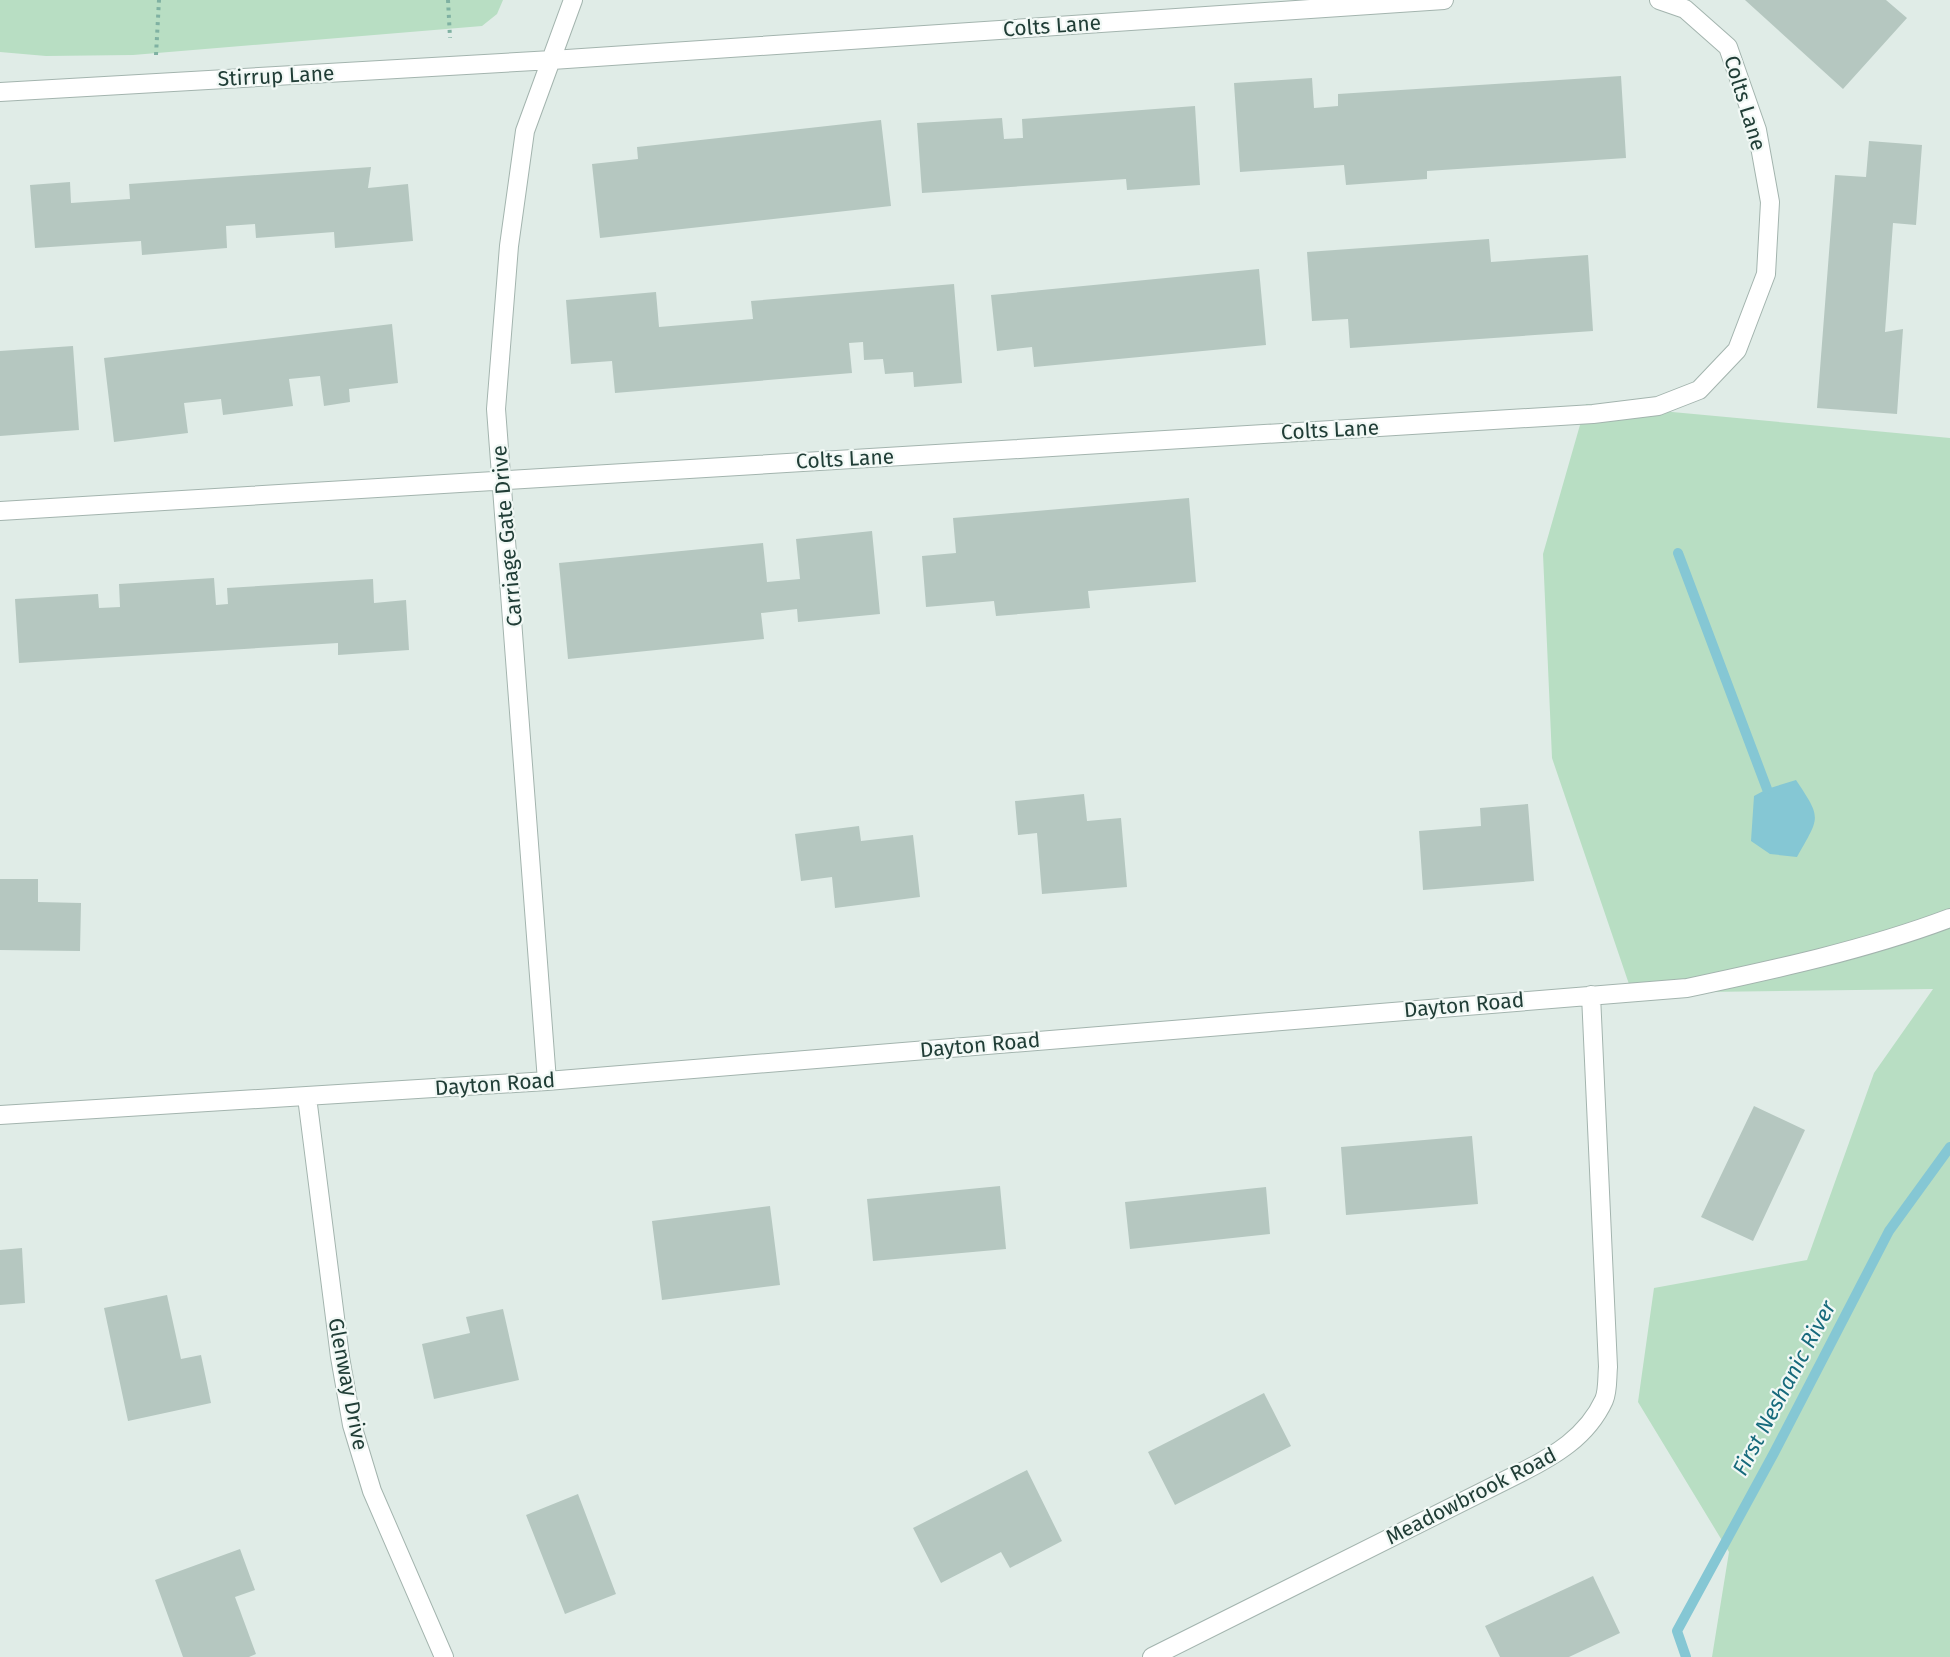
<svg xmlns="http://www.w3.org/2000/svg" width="1950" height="1657" font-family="'Fira Sans',sans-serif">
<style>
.green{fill:#b8dec3}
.water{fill:#85c7d4}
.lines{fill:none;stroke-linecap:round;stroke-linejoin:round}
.stream{stroke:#85c7d4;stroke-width:10}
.building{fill:#b5c7c0}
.street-casing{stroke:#a3b4ae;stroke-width:20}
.path{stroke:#7fb1a2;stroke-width:4;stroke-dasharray:3 4.5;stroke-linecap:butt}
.street{stroke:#fff;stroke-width:18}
.labels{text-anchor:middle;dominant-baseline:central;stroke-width:4.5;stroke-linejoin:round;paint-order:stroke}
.street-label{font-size:21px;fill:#203d36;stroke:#f1f8f5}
.water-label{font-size:22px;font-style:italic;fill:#176a7c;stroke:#f1f8f5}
</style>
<rect width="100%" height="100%" fill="#e0ece7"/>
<path class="green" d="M0,0H503L497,14L482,26L133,55L46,56L0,52Z
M1586,404L1950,438V1657H1712L1729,1552L1638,1402L1654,1288L1807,1260L1874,1073L1933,989L1632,993L1552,758L1543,554Z"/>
<path class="water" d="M1796,780C1822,819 1820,816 1797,857L1770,854L1751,841L1754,796L1767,789Z"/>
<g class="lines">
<path class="stream" d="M1678,553L1767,789
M1686,1657L1677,1631L1774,1453L1889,1231L1950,1147"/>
</g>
<path class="building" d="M1745,0H1886L1907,18L1843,89Z
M1621,76L1626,158L1427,171V179L1346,185L1344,165L1240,172L1234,83L1312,78L1314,108L1338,106V94Z
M1195,106L1200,185L1127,190L1126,179L922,193L917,123L1002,118L1004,139L1023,138L1022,119Z
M881,120L891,206L600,238L592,164L638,159L637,147Z
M1869,141L1922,145L1916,225L1893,223L1885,332L1903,329L1897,414L1817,408L1835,175L1866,177Z
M371,167L368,188L408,184L413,241L335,248L334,232L256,238L255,224L226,226L227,248L142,255L141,241L35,248L30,185L70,182L71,203L130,199L129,184Z
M1489,239L1491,262L1588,255L1593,331L1350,348L1348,319L1312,321L1307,252Z
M1259,269L1266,345L1034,367L1032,347L997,351L991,295Z
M954,284L962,383L914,387L913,372L885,374L883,359L864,360L863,342L849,343L852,373L615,393L612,361L571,364L566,300L656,292L659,327L753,319L751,301Z
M392,324L398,383L349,389L350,402L324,406L320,376L289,379L293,406L223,415L221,399L184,403L188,433L114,442L104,358Z
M73,346L79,430L0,436V351Z
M1189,498L1196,582L1088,591L1090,608L996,616L994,601L926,607L922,556L956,553L953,518Z
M872,531L880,614L798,622L797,609L761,613L764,639L568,659L559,563L763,543L767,582L800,579L796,539Z
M214,578L216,605L228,604L227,588L373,579L374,603L406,600L409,650L338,655V643L19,663L15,599L98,594L99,608L120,607L119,584Z
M1084,794L1087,821L1121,818L1127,887L1042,894L1037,833L1018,835L1015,801Z
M1528,804L1534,881L1423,890L1419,831L1481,826L1480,808Z
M859,826L861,841L913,835L920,897L835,908L832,877L801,881L795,834Z
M0,879H38V902L81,903L80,951L0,950Z
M1754,1106L1805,1130L1753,1241L1701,1217Z
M1472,1136L1478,1204L1346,1215L1341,1147Z
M1000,1186L1006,1249L873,1261L867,1199Z
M1266,1187L1270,1234L1130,1249L1125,1202Z
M770,1206L780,1285L662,1300L652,1221Z
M22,1248L25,1303L0,1305V1250Z
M167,1295L181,1359L201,1355L211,1403L128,1421L104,1308Z
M503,1309L519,1380L434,1399L422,1344L470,1333L466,1317Z
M1264,1393L1291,1446L1175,1505L1148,1452Z
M1027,1470L1062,1541L1010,1568L1001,1552L941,1583L913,1528Z
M578,1494L616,1594L565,1614L526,1515Z
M240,1549L255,1590L235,1597L256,1654L249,1657H183L155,1580Z
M1593,1576L1620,1633L1569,1657H1500L1485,1626Z"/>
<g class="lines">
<defs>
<path id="street" d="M0,92L552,60L1444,0
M0,511L1593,414L1658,406L1699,390L1737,350L1766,274L1770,202L1757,130L1728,47L1685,9L1659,0
M547,1081L496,409L509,246L525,131L573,0
M307,1097L340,1357L352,1425L372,1491L444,1657
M0,1115L547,1081L1687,988C1776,969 1865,950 1950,918
M1152,1657L1520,1473C1554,1456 1587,1437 1604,1400C1608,1391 1607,1377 1608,1367L1591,995"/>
</defs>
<use href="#street" class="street-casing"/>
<path class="path" d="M448,0L450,38
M156,55L159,0"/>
<use href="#street" class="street"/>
</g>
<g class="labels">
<g class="street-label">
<text transform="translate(1052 26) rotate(-4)">Colts Lane</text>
<text transform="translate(276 76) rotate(-3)">Stirrup Lane</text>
<text transform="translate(1745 103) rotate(73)">Colts Lane</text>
<text transform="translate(1330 430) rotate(-3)">Colts Lane</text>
<text transform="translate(845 459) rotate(-3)">Colts Lane</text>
<text transform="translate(507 536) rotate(-95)">Carriage Gate Drive</text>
<text transform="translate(1464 1005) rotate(-5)">Dayton Road</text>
<text transform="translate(980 1045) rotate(-5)">Dayton Road</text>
<text transform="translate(495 1084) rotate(-4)">Dayton Road</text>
<text transform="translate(348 1384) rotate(79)">Glenway Drive</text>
<text transform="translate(1471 1496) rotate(-27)">Meadowbrook Road</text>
</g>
<g class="water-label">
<text transform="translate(1784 1388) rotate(-62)">First Neshanic River</text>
</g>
</g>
</svg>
